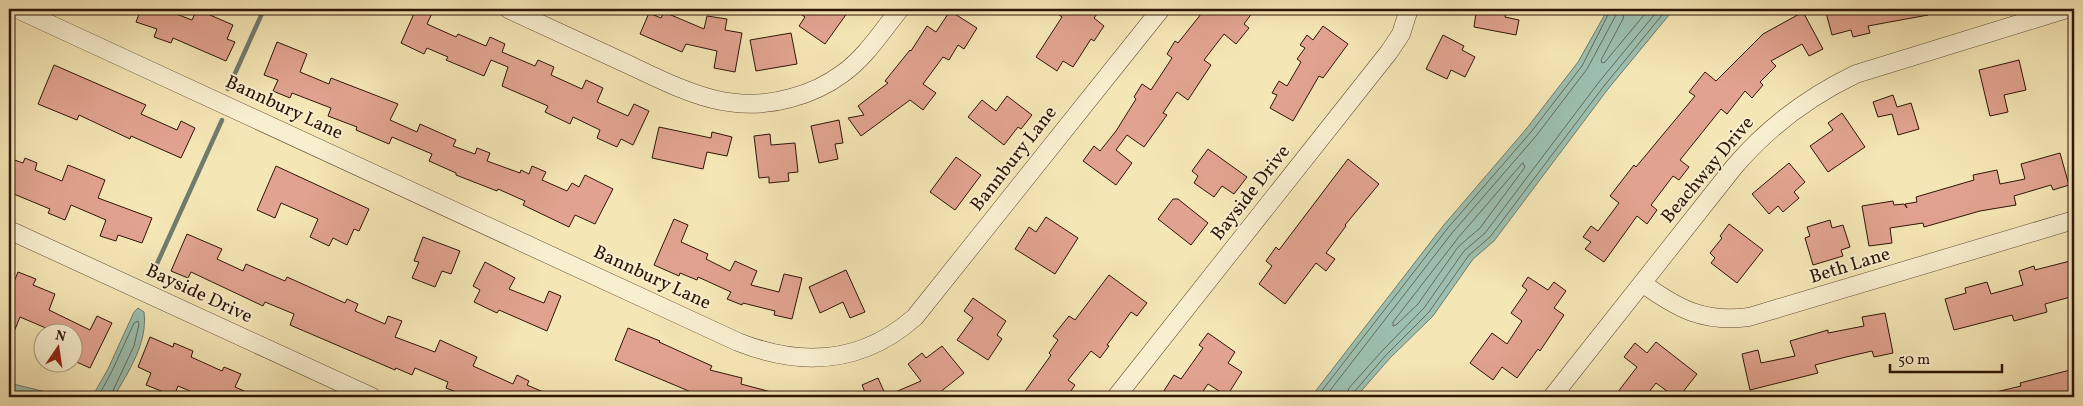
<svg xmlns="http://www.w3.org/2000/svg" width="2083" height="406" font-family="Vollkorn,serif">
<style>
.water{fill:#9cbfaf;stroke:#707b6c}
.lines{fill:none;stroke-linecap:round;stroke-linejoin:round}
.shore{stroke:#666a5c;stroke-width:1}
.stream{stroke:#707b6c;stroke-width:4.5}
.building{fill:#e1a38f;stroke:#2f1508}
.minor-casing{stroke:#604933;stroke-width:19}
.minor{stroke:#f8efcf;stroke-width:18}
.labels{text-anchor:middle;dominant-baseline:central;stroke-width:4;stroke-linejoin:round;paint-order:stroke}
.street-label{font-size:19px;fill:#2f1508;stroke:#f8efcf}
</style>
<rect width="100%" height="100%" fill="#f5e6b5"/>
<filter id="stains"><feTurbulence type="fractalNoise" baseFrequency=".004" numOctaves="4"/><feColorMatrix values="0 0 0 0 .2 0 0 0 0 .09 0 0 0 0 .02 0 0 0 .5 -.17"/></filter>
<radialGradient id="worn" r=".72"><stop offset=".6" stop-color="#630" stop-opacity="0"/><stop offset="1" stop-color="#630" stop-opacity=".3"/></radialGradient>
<path class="water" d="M1608,9H1674L1608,89L1494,241L1473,259L1433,316L1390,358L1356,397H1311L1443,226L1527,128L1578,62Z
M138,308L144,312C148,343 128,372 114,397H92L108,369L134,312Z
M9,383L67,397H9Z"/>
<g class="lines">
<path class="shore" d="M1625,9L1623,19L1601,60L1602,63L1605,62L1649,9
M1523,163L1525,167L1480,228L1458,247L1418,304L1396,325L1393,326V322L1458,238Z
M98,397L112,371L134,323L138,321L139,324L134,346L110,397
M1317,397L1447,229L1531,132L1582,66L1611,9
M1325,397L1452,233L1536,136L1587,69L1616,15L1617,9
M1346,397L1349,388L1382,351L1424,308L1464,251L1485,233L1599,82L1659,9
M1352,397L1354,392L1386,355L1429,312L1469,255L1490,237L1604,86L1667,9"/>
<path class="stream" d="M228,89L264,9
M151,277L222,120"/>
</g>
<path class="building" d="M141,9H172L171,12L192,20L197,9H212L210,15L233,25L227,39L235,42L226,61L173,38L171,43L154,37L157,29L136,22Z
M416,9H434L427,24L456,37L458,34L486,46L490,37L505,44L502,52L535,66L538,60L554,67L551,75L582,89L586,80L603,88L597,102L628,116L634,104L649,111L633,145L621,139L617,147L597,138L600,130L573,117L570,124L545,112L548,106L502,86L508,67L491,60L484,76L446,60L448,57L427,48L424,54L401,43Z
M793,9H850L825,44L799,26L805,17Z
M1051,9H1101L1094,18L1104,26L1094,41L1091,39L1073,67L1063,61L1057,71L1036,57L1062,17Z
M1205,9H1255L1244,24L1249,28L1236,44L1224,34L1204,60L1211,65L1188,100L1177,92L1163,113L1167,115L1144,147L1127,135L1116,150L1132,163L1116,185L1083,161L1094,146L1100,151L1116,131L1136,99L1134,97L1142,84L1151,90L1172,58L1167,54L1175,41L1178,43Z
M1481,9H1507L1505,17L1519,20L1516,35L1474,27L1476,13L1480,14Z
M1825,9H1928V15L1868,26L1870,33L1853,37L1851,30L1832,35Z
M950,11L977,28L964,49L958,45L949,60L943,57L923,84L936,93L923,110L910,100L861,136L848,118L864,115L858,106L888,83L885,81L910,50L911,51L927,26L936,32Z
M664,12L704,29L707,16L727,19L725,30L742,33L735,72L714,68L717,51L686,44L682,52L640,34L649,13L661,18Z
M1803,12L1823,49L1809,56L1802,44L1771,61L1776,66L1760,82L1763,85L1752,98L1745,91L1727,114L1721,109L1680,160L1689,167L1679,180L1673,176L1651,205L1657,210L1647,224L1637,216L1604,262L1585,249L1591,242L1583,237L1591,226L1598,231L1619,203L1610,196L1634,165L1636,167L1695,96L1689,92L1705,72L1716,81L1763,34Z
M1323,26L1348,44L1323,78L1319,76L1293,121L1270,108L1277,95L1272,93L1279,81L1287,86L1301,62L1297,59L1305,48L1300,45L1307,35L1313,40Z
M791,33L797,64L756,71L750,40Z
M1443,35L1464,46L1462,50L1475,57L1465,77L1451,70L1447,79L1426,69Z
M277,42L307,54L300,72L329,84L331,78L398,104L390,120L417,132L420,124L456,140L453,146L475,154L477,148L490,153L487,161L520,173L521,170L529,174L532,166L546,172L542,180L567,191L572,183L579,187L585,175L613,189L595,224L575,215L569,227L523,205L525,201L498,189L497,191L456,175V173L429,161L432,154L392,137L389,144L356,130L357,127L328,116L331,108L292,93L290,98L273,91L278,80L264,75Z
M2019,60L2026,90L2004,95L2008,112L1990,116L1979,70Z
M54,65L146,105L141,114L177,130L181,121L195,128L181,158L131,136L130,139L79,115L77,120L38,104Z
M1893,95L1897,107L1911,103L1919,129L1898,135L1892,114L1878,117L1873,102Z
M1007,96L1032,115L1021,129L1018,127L1004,145L968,117L982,100L996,111Z
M1842,113L1865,147L1828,172L1810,146L1833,130L1828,123Z
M839,120L843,143L835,144L838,159L819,163L811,126Z
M659,127L711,138L712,132L732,137L727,156L707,152L703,169L652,158Z
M770,134L771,145L795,143L798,172L788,173L789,181L769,183V177L759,178L754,136Z
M1208,149L1247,177L1234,194L1222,186L1214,197L1194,183L1198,176L1192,171Z
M2060,153L2069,185L2053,190L2051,185L2014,196L2016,205L1980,211L1924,227L1923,223L1890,228L1892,243L1869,246L1862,206L1893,201L1894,205L1904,204L1907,208L1905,204L1917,202L1916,197L1974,180L1973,175L1997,170L2000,184L2025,179L2021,164Z
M956,157L981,175L955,210L930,192Z
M9,158L23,163L25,158L37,163L35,170L62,181L68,165L105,180L98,198L152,218L142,243L118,235L116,241L100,236L106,220L71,205L65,220L48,213L50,209L9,192Z
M1348,159L1379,184L1345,225L1346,226L1326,253L1335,259L1326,271L1316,263L1285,304L1259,284L1272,266L1266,261L1276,247L1279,250Z
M1789,163L1805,182L1794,192L1799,198L1783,212L1778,206L1769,214L1752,194Z
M276,166L369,209L359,231L354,229L347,245L333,238L329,246L310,237L318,219L281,203L275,218L257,210Z
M1173,199H1178L1208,223L1191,245L1158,219Z
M1046,217L1078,238L1055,274L1015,249L1029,227L1036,232Z
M674,219L688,225L681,242L708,254L706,259L730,271L735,261L757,271L751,285L779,292L784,274L802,278L792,319L774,315L775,311L743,303L742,305L727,299L731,292L698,277L697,280L680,273L679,276L654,265Z
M1830,220L1832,228L1843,225L1850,247L1841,250L1843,256L1813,265L1805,238L1810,236L1807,227Z
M1729,224L1763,250L1737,283L1711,263L1715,258L1710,253L1722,238L1720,236Z
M187,234L222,249L217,259L243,271L246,264L285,281L287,277L345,303L347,299L358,304L355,311L385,324L388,316L402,321L395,337L435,352L440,340L477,357L473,366L513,384L517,375L529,381L527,385L555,397H469L446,388L448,382L415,368L412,375L396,368L395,370L290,325L294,314L265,302L263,306L191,272L188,278L171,271Z
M423,237L460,251L451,274L442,271L435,287L412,278L419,262L414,261Z
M2074,260V296L2045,304L2047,312L2014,321L2012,315L1954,330L1945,299L1966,293L1965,288L1987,282L1991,294L2023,285L2019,271L2034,266L2035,270Z
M485,262L515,278L509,289L544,303L549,291L561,296L547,331L499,310L497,313L474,302L480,290L473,286Z
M846,270L865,312L850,318L843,302L820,313L809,287Z
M18,272L36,279L33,285L55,294L49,310L90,330L97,316L112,323L90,368L72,360V334H60L20,317L9,344V294Z
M1109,275L1147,303L1137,316L1131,312L1107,345L1109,346L1100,358L1091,351L1068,380L1075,385L1067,397H1021L1051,355L1049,353L1058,340L1053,336L1069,316L1075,320Z
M1528,277L1548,290L1554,282L1566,291L1554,308L1564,315L1540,351L1538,349L1517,378L1502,367L1493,380L1470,363L1492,333L1507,344L1522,321L1511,313L1527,290L1522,286Z
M973,298L1006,321L997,335L1002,339L988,360L957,340L973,318L964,311Z
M1885,313L1893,353L1874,357L1872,351L1846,357L1815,365L1818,373L1750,390L1742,354L1758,350L1761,363L1795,356L1790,341L1828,330V333L1864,326L1862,317Z
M628,328L660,341L659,342L712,366L710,370L742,378L741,384L775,393V397H703L615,360Z
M1208,333L1235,352L1228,363L1242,372L1227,396L1208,384L1199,397H1160L1174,375L1181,379L1203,348L1199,345Z
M150,337L173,347L174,343L193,351L191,357L222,371L224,367L241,374L235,387L258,397H204L178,386L174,396L146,385L151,373L138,367Z
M1656,342L1697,374L1679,397H1675L1656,383L1645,397H1614L1637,367L1624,357L1635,343L1647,353Z
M942,346L964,373L934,397H867L862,385L878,378L886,396L921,381L908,364L922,353L926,358Z
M2074,369V396L1992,397V393L2021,386L2020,383Z"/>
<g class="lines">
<defs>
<path id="minor" d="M17,9L738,342C801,367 862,364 915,317L1161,9
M508,9C547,27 586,45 625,63C681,89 728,116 791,98C810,93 827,85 842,74C866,57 882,31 900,9
M9,230L372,397
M1642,283C1678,309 1704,323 1749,317L2074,220
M1116,397L1389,52L1401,34L1409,9
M1552,397L1734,167C1768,127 1808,97 1856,74L2067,9"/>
</defs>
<use href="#minor" class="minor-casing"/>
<use href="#minor" class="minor"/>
</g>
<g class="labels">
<g class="street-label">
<text transform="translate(284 108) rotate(25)">Bannbury Lane</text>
<text transform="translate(1014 159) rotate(-52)">Bannbury Lane</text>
<text transform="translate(1708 170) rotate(-50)">Beachway Drive</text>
<text transform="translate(1251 193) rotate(-52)">Bayside Drive</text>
<text transform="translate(1850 266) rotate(-17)">Beth Lane</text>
<text transform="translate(652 278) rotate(25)">Bannbury Lane</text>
<text transform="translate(199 294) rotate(25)">Bayside Drive</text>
</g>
</g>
<rect width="2083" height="406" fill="none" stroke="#f5e6b5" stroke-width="30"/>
<rect x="10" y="10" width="2063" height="386" fill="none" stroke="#2f1508" stroke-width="2.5"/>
<rect x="15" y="15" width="2053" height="376" fill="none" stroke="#2f1508"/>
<g transform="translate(58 348) rotate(13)"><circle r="24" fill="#f8efcf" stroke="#a8987f"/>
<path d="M0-4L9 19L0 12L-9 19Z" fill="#8f2418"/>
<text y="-8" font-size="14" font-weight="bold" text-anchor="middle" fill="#2f1508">N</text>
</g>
<path d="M1890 364v8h112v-8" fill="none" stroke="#2f1508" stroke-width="2.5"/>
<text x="1898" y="364" font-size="15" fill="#2f1508" stroke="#f8efcf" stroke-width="4" paint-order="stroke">50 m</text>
<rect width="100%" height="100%" filter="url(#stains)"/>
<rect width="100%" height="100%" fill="url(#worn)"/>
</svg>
